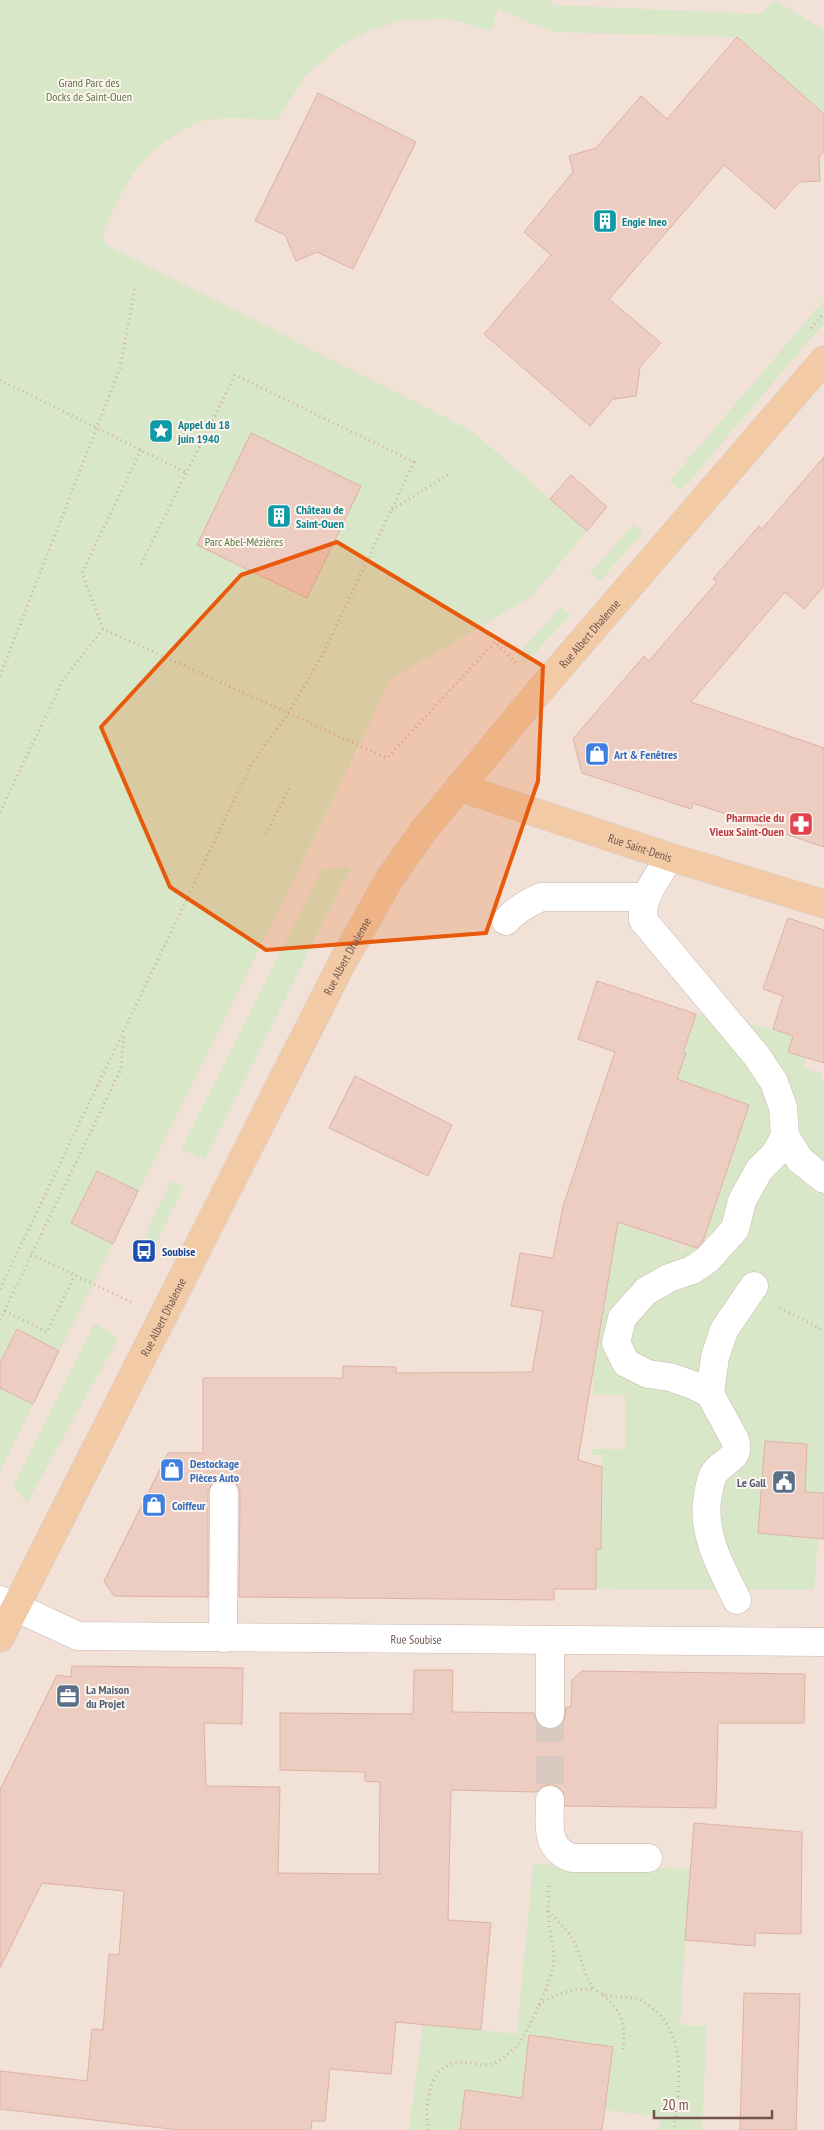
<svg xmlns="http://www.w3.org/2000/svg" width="824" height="2130" font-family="'PT Sans Narrow',sans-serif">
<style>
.residential{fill:#f1e1d7}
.green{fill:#d8e7c7}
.building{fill:#edcdc2;stroke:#deb1a4}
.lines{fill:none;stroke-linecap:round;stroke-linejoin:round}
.minor-tunnel{stroke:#d8cac1;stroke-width:28;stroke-dasharray:28 14;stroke-linecap:butt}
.minor-casing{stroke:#cbb7ae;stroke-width:29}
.major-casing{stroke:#d5ccca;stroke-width:29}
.path{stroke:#d2b0a5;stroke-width:3;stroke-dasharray:1 4;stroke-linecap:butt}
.minor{stroke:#fff;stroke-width:28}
.major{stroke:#f2cba6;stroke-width:28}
.marked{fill:#e8590c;fill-opacity:0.2;stroke:#e8590c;stroke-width:4;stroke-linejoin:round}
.labels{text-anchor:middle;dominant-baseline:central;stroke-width:4;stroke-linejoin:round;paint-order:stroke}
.park-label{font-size:12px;fill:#5c7747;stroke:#fdf5ed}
.culture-label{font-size:12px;font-weight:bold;fill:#0d838f;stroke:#fdf5ed;text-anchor:start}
.street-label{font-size:12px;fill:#72564e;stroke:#fdf5ed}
.shop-label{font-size:12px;font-weight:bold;fill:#366cbe;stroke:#fdf5ed;text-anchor:start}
.health-label{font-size:12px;font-weight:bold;fill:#be3a42;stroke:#fdf5ed;text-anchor:end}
.transit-label{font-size:12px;font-weight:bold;fill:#164399;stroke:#fdf5ed;text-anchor:start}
.service-label{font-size:12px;font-weight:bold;fill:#4e5e75;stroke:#fdf5ed;text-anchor:end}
</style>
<rect width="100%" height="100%" fill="#faf0e7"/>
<path class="residential" d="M0,0H824V2130H0Z"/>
<path class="green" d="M0,0H552L553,5L760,14L775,0L824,30V114L737,37L553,32L498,9L491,31L448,19L404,20L372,30L342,45L306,75L277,120C254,119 231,117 208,120C198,121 188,127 180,132C137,155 124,188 104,230V238L107,245L472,431L587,531L532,596L390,680L331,804L0,1471Z
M824,300V323L681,491L670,481Z
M634,524L643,532L600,581L590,573Z
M561,607L570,615L526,663L517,655Z
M351,867L205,1160L181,1149L322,869Z
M696,1014L773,1029L793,1036L788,1051L806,1057L803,1067L823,1074L821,1079L824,1080V1493L804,1498V1445L807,1444L765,1442L758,1533L800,1537L818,1531L814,1590L596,1589V1549H601L602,1510L591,1509L602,1476V1455H592V1449H625V1395H593V1367L618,1222L680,1244L678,1249L684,1251L686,1245L700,1249L749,1106L708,1090L675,1086L686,1054L683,1053Z
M171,1181L184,1187L156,1243L144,1237Z
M95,1323L118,1339L27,1503L13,1486Z
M533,1864L690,1869L680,2025L707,2026L702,2130H659L660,2117L605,2110L613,2047L529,2035L522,2098L466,2090L460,2130H409L423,2024L517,2034Z"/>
<path class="building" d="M737,37L824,114V151L819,157L820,181L799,182L775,209L724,165L609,299L661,343L640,367L636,396L613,399L590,426L484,334L551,255L524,232L573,172L569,156L596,148L641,96L667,119Z
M318,93L416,142L353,269L317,252L296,261L285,235L255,221Z
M251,433L361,486L307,598L197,545Z
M824,457V586L804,609L785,592L691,702L824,748V847L693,803L691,809L582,773L573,739L644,656L649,661L717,582L713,579L759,526L762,529Z
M571,475L607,507L587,531L550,499Z
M788,918L824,930V1063L788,1052L793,1036L773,1029L783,996L763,989Z
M597,981L696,1014L683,1053H686L677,1079L749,1105L703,1241L697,1248L618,1222L578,1460L602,1467L601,1549H596V1589H554V1600L239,1597L240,1493L238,1486L232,1480L224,1477L216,1480L211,1485L208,1492V1597L114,1596L104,1581L168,1453H203V1378H343V1366L396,1367V1373L532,1372L543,1311L511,1306L520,1253L553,1258L563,1206L615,1052L578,1039Z
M355,1076L452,1125L428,1176L329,1128Z
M97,1171L138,1191L113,1244L71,1223Z
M17,1329L59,1351L33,1404L0,1388V1363Z
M765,1441L807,1444L805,1492L824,1493V1539L758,1533Z
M72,1666L243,1668L242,1724L204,1723L206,1786L280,1787L278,1873L379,1874L380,1782L365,1781V1772L280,1770V1713L413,1714L414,1670H453L452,1712L534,1713L537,1722L543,1728L550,1730L557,1728L564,1721L566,1707H571L572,1680L582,1671L805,1674L804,1723H718L716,1808L565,1806L563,1792L558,1787L551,1784L543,1786L537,1792L451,1790L448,1920L491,1923L481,2030L396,2022L391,2074L330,2069L325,2121H312L311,2130H179L0,2109V2071L87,2081L92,2029L103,2030L109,1954L119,1955L124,1891L42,1883L0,1968V1790L57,1675L71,1677Z
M694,1823L802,1832L801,1934L755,1933V1946L685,1940Z
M744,1993L800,1994L796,2130H740Z
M529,2035L613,2047L602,2130H460L465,2090L522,2098Z"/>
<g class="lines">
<path class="minor-tunnel" d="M550,1714V1800"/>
<defs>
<g id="minor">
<path d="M670,857C658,877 641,896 643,920L756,1055L774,1082L783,1107L785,1136L775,1154L759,1170L742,1201L735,1229L707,1260L692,1270L669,1278L646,1291L622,1318L616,1343L626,1363L648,1374L670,1377L693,1385L710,1394L735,1440C742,1460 721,1460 713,1475C710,1483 708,1493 707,1502C703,1537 722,1569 737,1600"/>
<path d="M506,921C515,910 528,903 541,897H645"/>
<path d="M785,1136L800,1160L824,1179"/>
<path d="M710,1394L715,1357L724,1330L754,1286"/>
<path id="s1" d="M0,1600L78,1636L824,1642"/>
<path d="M223,1638L224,1493"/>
<path d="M550,1640V1714"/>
<path d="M550,1800C550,1824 544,1848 572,1858H648"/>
</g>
<g id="major">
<path id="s2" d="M459,787L670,857L824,904"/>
<path id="s3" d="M0,1638L342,963L390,878L424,830L542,688L824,360"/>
</g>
</defs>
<use href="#minor" class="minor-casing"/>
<use href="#major" class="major-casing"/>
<path class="path" d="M811,328L824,313
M0,380L187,473
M141,450L82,573L103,629L387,758L495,642L518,665
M392,510L449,474
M0,676L120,368L135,288
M0,812L63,680L103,629
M266,834L291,785
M31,1254L131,1302
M0,1289L251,765L289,712L323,654L414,462L235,375L140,566
M780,1308L824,1331
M5,1311L47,1332L75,1275
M0,1320L121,1069L124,1033
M549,1886L548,1911C559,1922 570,1932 576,1946C583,1961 583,1975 594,1988C605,2000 623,1995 637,1999C644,2001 650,2006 656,2011C688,2043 679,2090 674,2130
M603,1995C622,2012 626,2023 623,2049
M539,2005C555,1993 575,1988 594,1989
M428,2130C425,2103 428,2061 464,2062C473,2063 485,2067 494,2063C501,2060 510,2052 516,2047C527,2035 554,1976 554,1960C554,1943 548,1927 548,1911"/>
<use href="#minor" class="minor"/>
<use href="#major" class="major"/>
</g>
<path class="marked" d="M337,542L543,666L538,781L486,933L266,950L170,887L101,727L241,575Z"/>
<defs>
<symbol id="building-square" viewBox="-11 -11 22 22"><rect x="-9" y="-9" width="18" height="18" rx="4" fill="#0f9aa8" stroke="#fdf5ed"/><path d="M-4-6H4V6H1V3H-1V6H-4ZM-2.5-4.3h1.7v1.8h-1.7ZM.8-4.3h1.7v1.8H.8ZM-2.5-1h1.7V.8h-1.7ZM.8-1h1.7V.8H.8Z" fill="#fff"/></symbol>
<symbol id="sight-square" viewBox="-11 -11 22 22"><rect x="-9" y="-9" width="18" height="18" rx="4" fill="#0f9aa8" stroke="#fdf5ed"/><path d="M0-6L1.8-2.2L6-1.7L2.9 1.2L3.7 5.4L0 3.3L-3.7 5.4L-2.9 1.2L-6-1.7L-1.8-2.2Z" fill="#fff"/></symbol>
<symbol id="shop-square" viewBox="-11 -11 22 22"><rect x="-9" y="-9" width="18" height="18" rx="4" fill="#3f7fe0" stroke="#fdf5ed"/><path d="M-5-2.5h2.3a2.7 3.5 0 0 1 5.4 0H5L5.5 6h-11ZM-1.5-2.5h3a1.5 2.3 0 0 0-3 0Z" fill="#fff"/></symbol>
<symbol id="pharmacy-square" viewBox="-11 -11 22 22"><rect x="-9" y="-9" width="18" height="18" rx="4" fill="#e0444e" stroke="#fdf5ed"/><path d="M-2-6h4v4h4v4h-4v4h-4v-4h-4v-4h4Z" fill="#fff"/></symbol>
<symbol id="bus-square" viewBox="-11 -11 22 22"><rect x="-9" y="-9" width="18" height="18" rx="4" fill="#1a4fb4" stroke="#fdf5ed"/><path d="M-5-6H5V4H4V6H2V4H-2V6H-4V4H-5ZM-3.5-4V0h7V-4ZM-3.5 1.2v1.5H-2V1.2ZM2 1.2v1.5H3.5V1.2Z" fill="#fff"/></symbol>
<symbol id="civic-square" viewBox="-11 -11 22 22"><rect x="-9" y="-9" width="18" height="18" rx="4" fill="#5c6f8a" stroke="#fdf5ed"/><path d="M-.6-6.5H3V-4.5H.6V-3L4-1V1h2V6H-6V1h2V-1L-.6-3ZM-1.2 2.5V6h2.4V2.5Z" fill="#fff"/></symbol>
<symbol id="office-square" viewBox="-11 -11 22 22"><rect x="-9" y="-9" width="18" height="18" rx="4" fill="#5c6f8a" stroke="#fdf5ed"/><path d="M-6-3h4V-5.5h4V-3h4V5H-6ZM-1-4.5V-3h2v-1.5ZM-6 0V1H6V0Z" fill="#fff"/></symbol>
</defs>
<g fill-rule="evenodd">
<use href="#building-square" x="591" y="207" width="28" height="28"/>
<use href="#sight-square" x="147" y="417" width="28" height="28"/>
<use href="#building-square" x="265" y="502" width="28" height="28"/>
<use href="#shop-square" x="583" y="740" width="28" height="28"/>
<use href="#pharmacy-square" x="787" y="810" width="28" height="28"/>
<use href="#bus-square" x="130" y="1237" width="28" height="28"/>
<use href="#shop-square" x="158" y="1456" width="28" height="28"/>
<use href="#civic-square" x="770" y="1468" width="28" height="28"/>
<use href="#shop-square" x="140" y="1491" width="28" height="28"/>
<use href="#office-square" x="54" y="1682" width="28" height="28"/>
</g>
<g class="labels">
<g class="park-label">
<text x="89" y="82">Grand Parc des<tspan x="89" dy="14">Docks de Saint-Ouen</tspan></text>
<text x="244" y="541">Parc Abel-Mézières</text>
</g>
<g class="culture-label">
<text x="622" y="221">Engie Ineo</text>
<text x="178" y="424">Appel du 18<tspan x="178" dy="14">juin 1940</tspan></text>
<text x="296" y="509">Château de<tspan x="296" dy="14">Saint-Ouen</tspan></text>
</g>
<g class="street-label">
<text stroke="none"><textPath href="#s3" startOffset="1170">Rue Albert Dhalenne</textPath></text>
<text stroke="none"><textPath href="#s2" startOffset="191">Rue Saint-Denis</textPath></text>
<text stroke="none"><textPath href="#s3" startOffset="765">Rue Albert Dhalenne</textPath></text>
<text stroke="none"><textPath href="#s3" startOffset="360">Rue Albert Dhalenne</textPath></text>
<text stroke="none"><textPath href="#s1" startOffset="424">Rue Soubise</textPath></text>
</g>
<g class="shop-label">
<text x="614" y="754">Art &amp; Fenêtres</text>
<text x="190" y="1463">Destockage<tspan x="190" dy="14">Pièces Auto</tspan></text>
<text x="172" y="1505">Coiffeur</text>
</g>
<g class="health-label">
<text x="784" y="817">Pharmacie du<tspan x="784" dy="14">Vieux Saint-Ouen</tspan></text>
</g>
<g class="transit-label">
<text x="162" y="1251">Soubise</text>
</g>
<g class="service-label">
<text x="766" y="1482">Le Gall</text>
<text x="86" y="1689" text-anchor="start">La Maison<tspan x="86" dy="14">du Projet</tspan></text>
</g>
</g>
<path d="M654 2110v8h118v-8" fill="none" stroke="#72564e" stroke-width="2.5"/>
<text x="662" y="2110" font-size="15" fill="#72564e" stroke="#fdf5ed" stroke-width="4" paint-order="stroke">20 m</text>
</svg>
